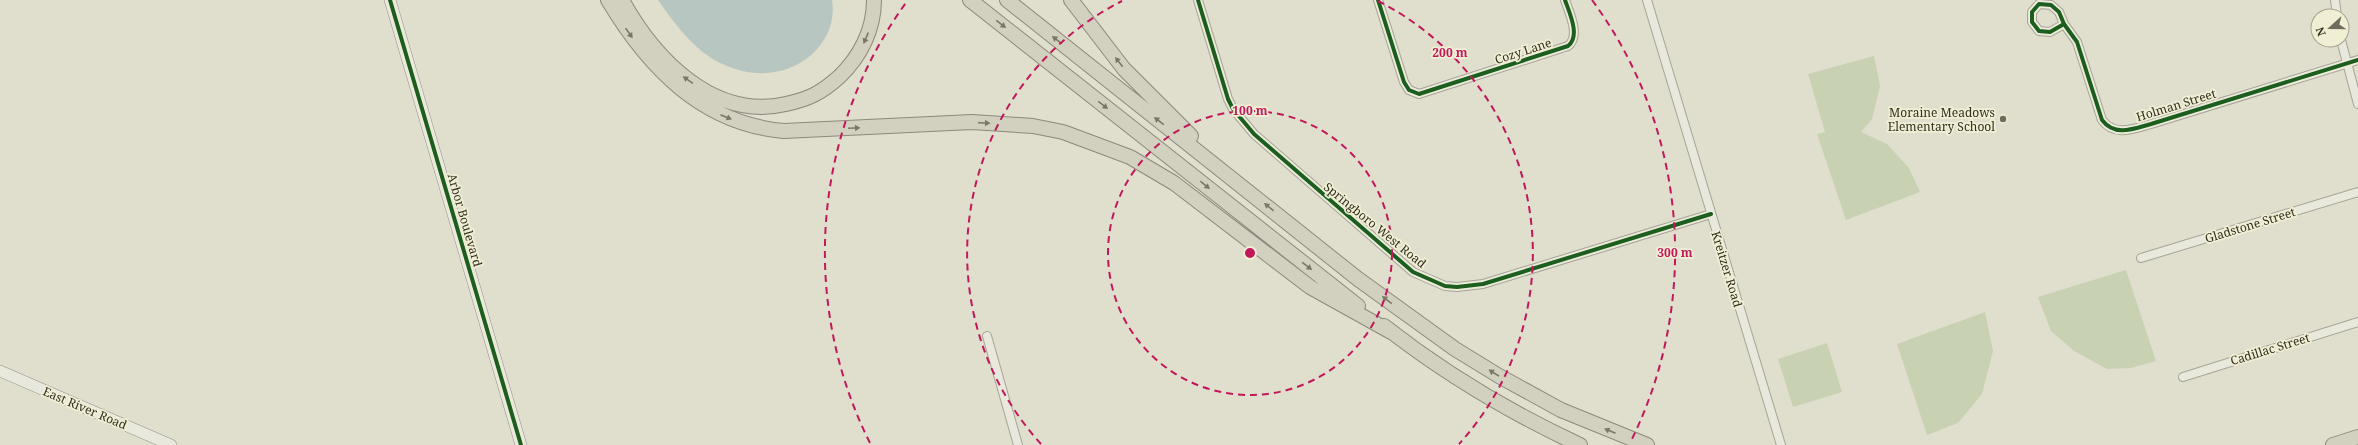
<svg xmlns="http://www.w3.org/2000/svg" width="2358" height="445" font-family="'Noto Serif',serif">
<style>
.green{fill:#c8d1b2}
.water{fill:#b7c6c0}
.lines{fill:none;stroke-linecap:round;stroke-linejoin:round}
.street-casing{stroke:#a6a496;stroke-width:10}
.secondary-casing{stroke:#959386;stroke-width:12}
.highway-casing{stroke:#8b897d;stroke-width:16}
.street{stroke:#e9e8dd;stroke-width:8}
.secondary{stroke:#e9e8dd;stroke-width:11}
.highway{stroke:#d2d0bf;stroke-width:14}
.cycleway-casing{stroke:#f0efd4;stroke-width:6}
.cycleway{stroke:#1b5e20;stroke-width:4}
.oneway{fill:#7b7767}
.ring{fill:none;stroke:#c2185b;stroke-width:2;stroke-dasharray:7 5}
.poi-dot{fill:#706c5c;stroke:#f0efd4;stroke-width:1.5}
.labels{text-anchor:middle;dominant-baseline:central;stroke-width:3.5;stroke-linejoin:round;paint-order:stroke}
.street-label{font-size:12px;fill:#332e1f;stroke:#f0efd4}
.poi-label{font-size:12px;fill:#332e1f;stroke:#f0efd4;text-anchor:end}
.centre{fill:#c2185b;stroke:#f0efd4;stroke-width:2}
.ring-label{font-size:12px;text-anchor:middle;font-weight:bold;fill:#c2185b;stroke:#f0efd4;stroke-width:3.5;stroke-linejoin:round;paint-order:stroke}
</style>
<rect width="100%" height="100%" fill="#e0dfcd"/>
<path class="green" d="M1874,56L1880,86L1872,119L1861,132L1887,144L1909,168L1920,192L1846,220L1817,134L1825,132L1808,74Z
M2126,270L2156,361L2131,368L2107,369L2074,351L2051,331L2038,297Z
M1985,312L1993,351L1982,394L1958,423L1927,435L1897,344Z
M1827,343L1842,392L1793,407L1778,359Z"/>
<path class="water" d="M658,0H832C839,42 799,76 758,73C746,73 731,68 720,63C694,50 674,23 658,0Z"/>
<g class="lines">
<defs>
<path id="street" d="M1198,0L1228,99L1233,109L1254,134L1413,272L1445,286L1457,287L1483,284L1711,214
M1378,0L1404,82L1409,90L1419,94L1568,46C1581,36 1569,12 1565,0
M1647,0L1781,445
M2335,0L2337,16
M2064,24L2050,32L2039,31L2032,22V12L2039,4L2051,5L2059,12L2064,24L2077,42L2102,120C2115,137 2133,129 2151,124L2358,60
M2341,40L2358,104
M2141,258L2358,192
M987,336L1018,445
M2183,377L2358,322"/>
<path id="secondary" d="M390,0L521,445
M0,371L171,445"/>
<path id="highway" d="M608,0C648,67 702,124 784,131L972,122L1033,126L1063,132L1130,157L1174,183L1310,287L1391,332
M622,0C654,58 713,121 786,104C809,99 821,93 839,77C860,57 874,30 874,0
M970,0L1358,306
M1007,0L1358,279L1455,349L1499,376L1561,410L1647,445
M1071,0L1124,69L1191,136
M1384,326C1444,373 1511,413 1580,445
M2333,445L2358,437"/>
</defs>
<use href="#street" class="street-casing"/>
<use href="#secondary" class="secondary-casing"/>
<use href="#highway" class="highway-casing"/>
<use href="#street" class="street"/>
<use href="#secondary" class="secondary"/>
<use href="#highway" class="highway"/>
<defs>
<path id="cycleway" d="M390,0L521,445
M1198,0L1228,99L1233,109L1254,134L1413,272L1445,286L1457,287L1483,284L1711,214
M1378,0L1404,82L1409,90L1419,94L1568,46C1581,36 1569,12 1565,0
M2064,24L2050,32L2039,31L2032,22V12L2039,4L2051,5L2059,12L2064,24L2077,42L2102,120C2115,137 2133,129 2151,124L2358,60"/>
</defs>
<use href="#cycleway" class="cycleway-casing"/>
<use href="#cycleway" class="cycleway"/>
</g>
<defs><path id="oneway-solid" d="M-6-.8H1V-3.2L6.5 0L1 3.2V.8H-6Z"/></defs>
<g class="oneway">
<use href="#oneway-solid" transform="translate(1001 24) rotate(38)"/>
<use href="#oneway-solid" transform="translate(629 33) rotate(55)"/>
<use href="#oneway-solid" transform="translate(866 38) rotate(113)"/>
<use href="#oneway-solid" transform="translate(1057 40) rotate(-142)"/>
<use href="#oneway-solid" transform="translate(1119 62) rotate(-128)"/>
<use href="#oneway-solid" transform="translate(688 80) rotate(-145)"/>
<use href="#oneway-solid" transform="translate(1103 105) rotate(38)"/>
<use href="#oneway-solid" transform="translate(726 117) rotate(23)"/>
<use href="#oneway-solid" transform="translate(1159 121) rotate(-142)"/>
<use href="#oneway-solid" transform="translate(984 123) rotate(2)"/>
<use href="#oneway-solid" transform="translate(854 128) rotate(-3)"/>
<use href="#oneway-solid" transform="translate(1205 185) rotate(39)"/>
<use href="#oneway-solid" transform="translate(1269 207) rotate(-141)"/>
<use href="#oneway-solid" transform="translate(1307 266) rotate(38)"/>
<use href="#oneway-solid" transform="translate(1387 300) rotate(-143)"/>
<use href="#oneway-solid" transform="translate(1494 373) rotate(-148)"/>
<use href="#oneway-solid" transform="translate(1610 431) rotate(-157)"/>
</g>
<g class="ring">
<circle cx="1250" cy="253" r="142"/>
<path d="M1041 444A283 283 0 0 1 1122 1M1378 1A283 283 0 0 1 1459 444"/>
<path d="M870 443A425 425 0 0 1 908 0M1592 0A425 425 0 0 1 1630 443"/>
</g>
<circle class="poi-dot" cx="2003" cy="119" r="4"/>
<g class="labels">
<g class="street-label">
<text transform="translate(1523 51) rotate(-18)">Cozy Lane</text>
<text transform="translate(2176 105) rotate(-17)">Holman Street</text>
<text transform="translate(465 220) rotate(74)">Arbor Boulevard</text>
<text transform="translate(1375 225) rotate(39)">Springboro West Road</text>
<text transform="translate(2250 225) rotate(-17)">Gladstone Street</text>
<text transform="translate(1727 269) rotate(73)">Kreitzer Road</text>
<text transform="translate(2270 349) rotate(-17)">Cadillac Street</text>
<text transform="translate(85 408) rotate(23)">East River Road</text>
</g>
<g class="poi-label">
<text x="1995" y="112">Moraine Meadows<tspan x="1995" dy="14">Elementary School</tspan></text>
</g>
</g>
<circle cx="1250" cy="253" r="6" class="centre"/>
<g class="ring-label">
<text x="1450" y="57">200 m</text>
<text x="1250" y="115">100 m</text>
<text x="1675" y="257">300 m</text>
</g>
<g transform="translate(2330 28) rotate(249)"><circle r="19" fill="#f0efd4" stroke="#a4a28c"/>
<path d="M0-3L7 15L0 10L-7 15Z" fill="#706c5c"/>
<text y="-6" font-size="11" font-weight="bold" text-anchor="middle" fill="#332e1f">N</text>
</g>
</svg>
